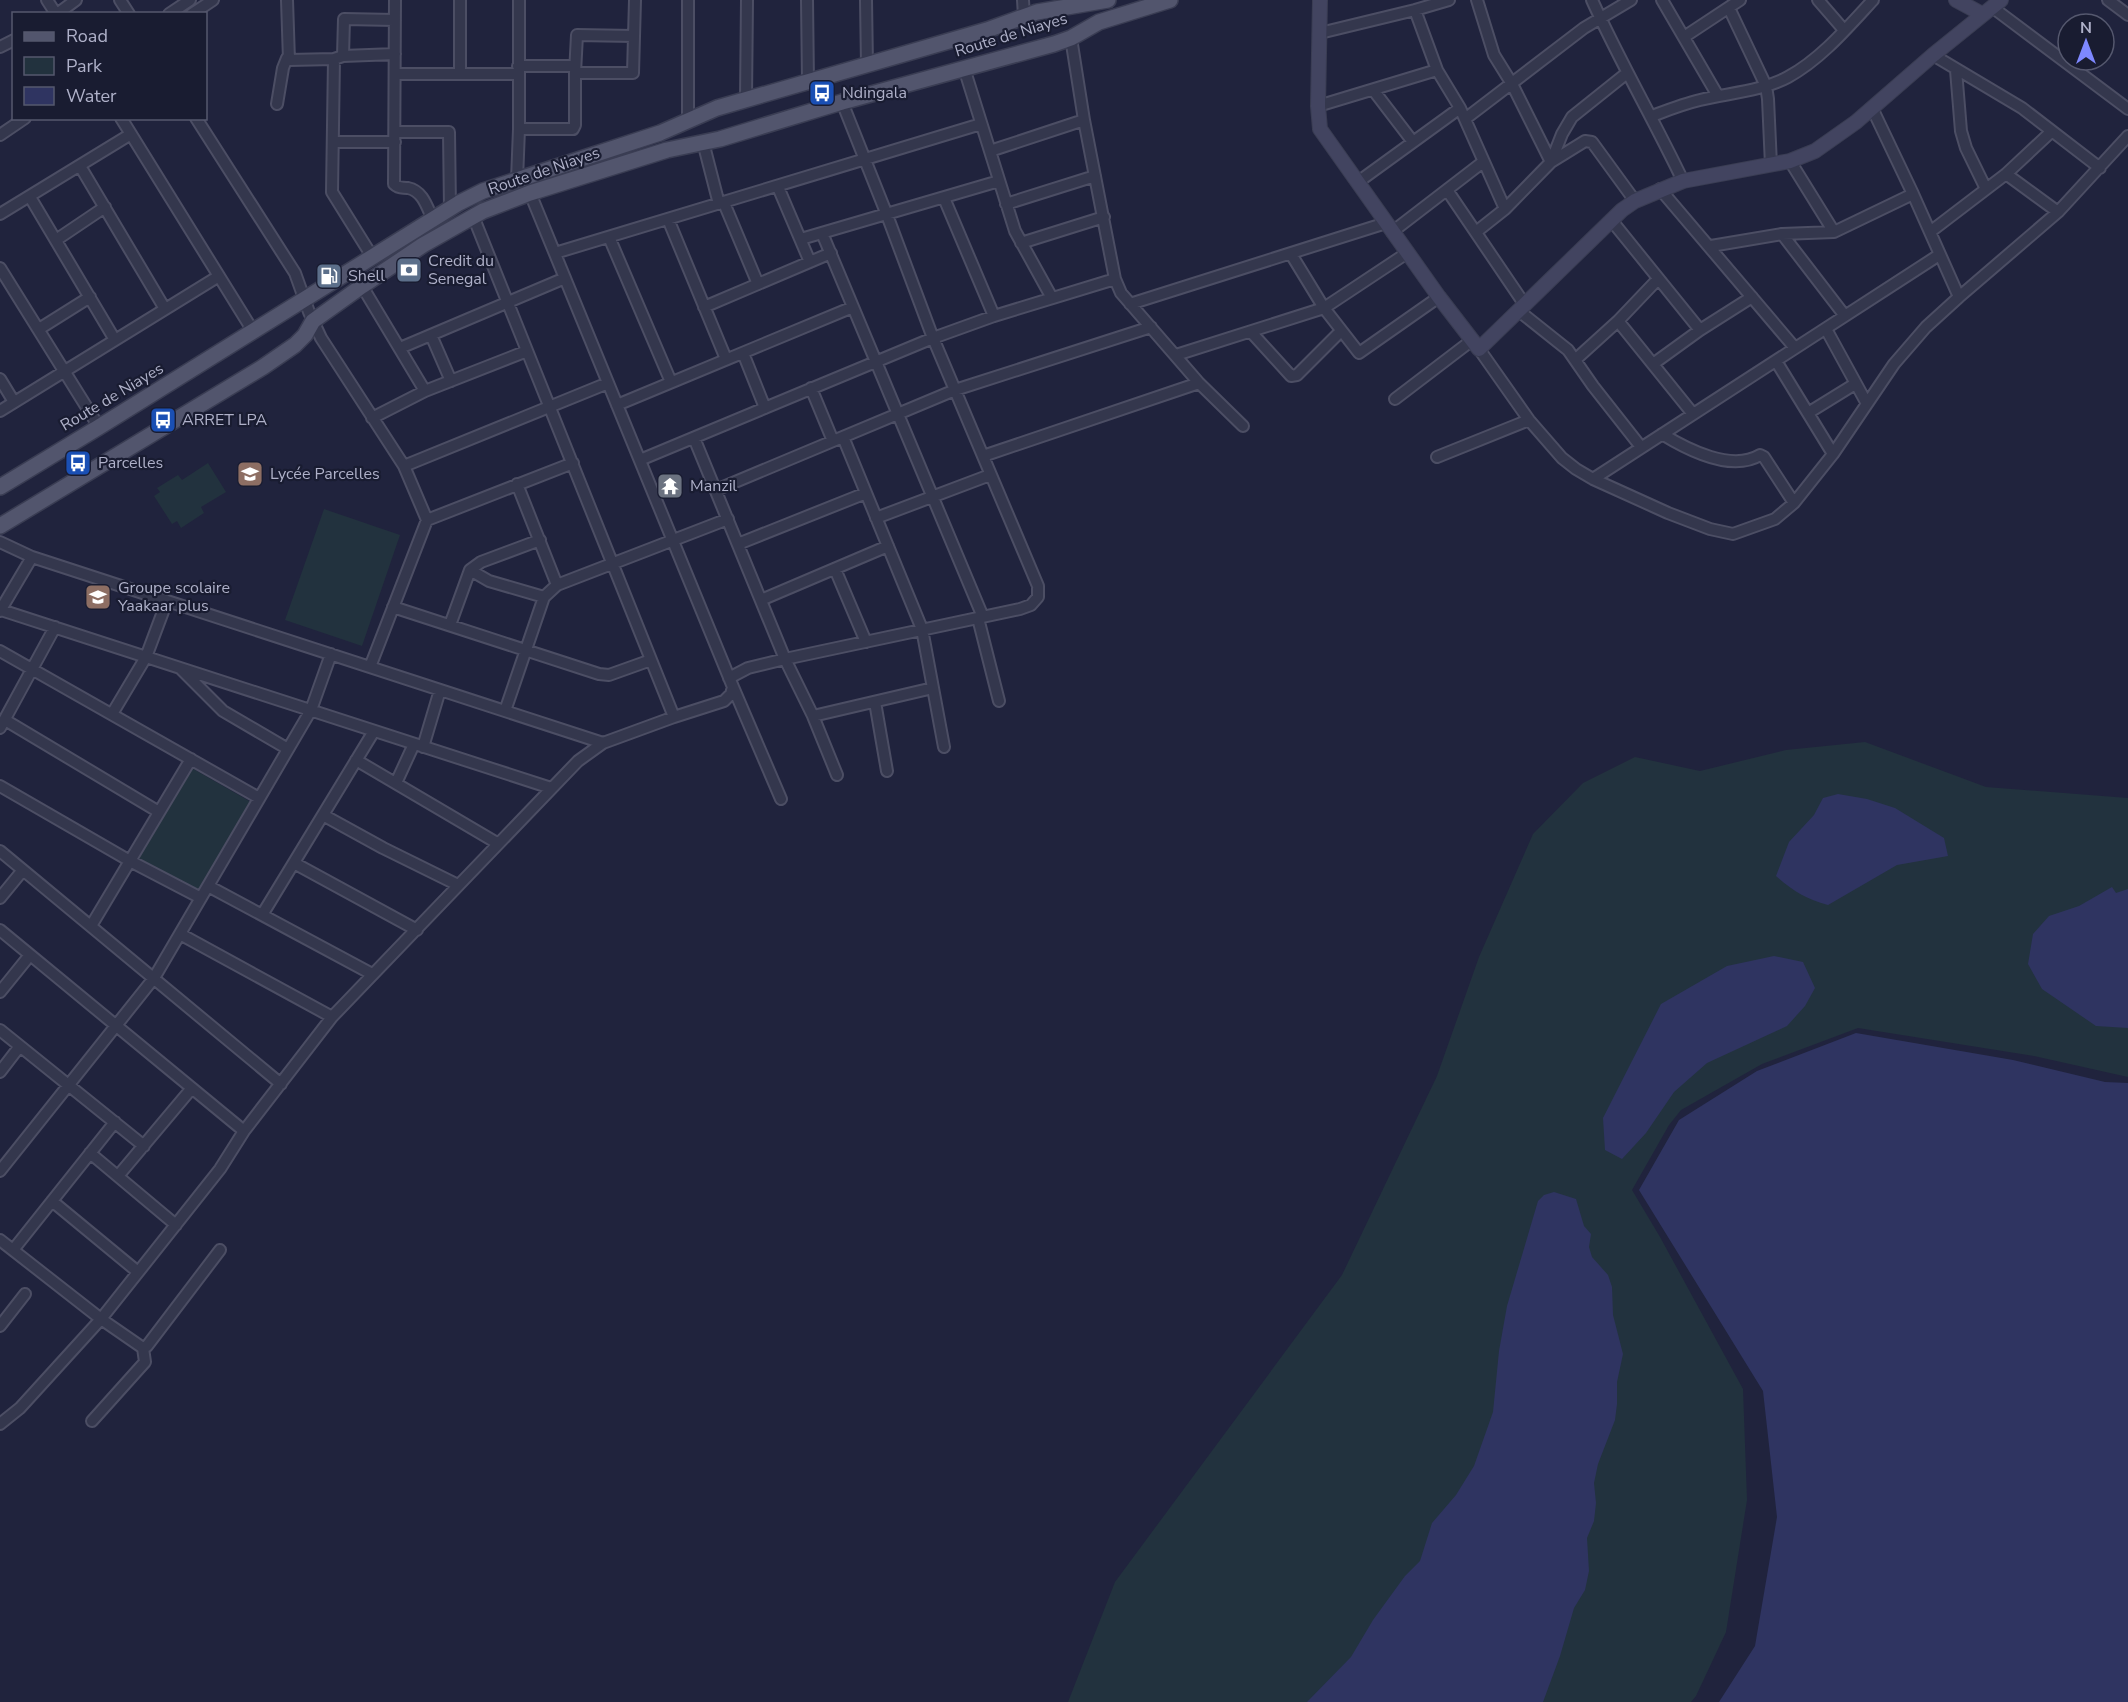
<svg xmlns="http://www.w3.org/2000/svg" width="2128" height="1702" font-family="'Nunito Sans',sans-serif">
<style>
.green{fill:#22323e}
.water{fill:#2f3461}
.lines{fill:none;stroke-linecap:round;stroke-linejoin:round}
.street-casing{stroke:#4c4e64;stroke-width:14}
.secondary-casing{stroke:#3a3d53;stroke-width:16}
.primary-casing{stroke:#3a3d53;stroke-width:18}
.street{stroke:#34374d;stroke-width:10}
.secondary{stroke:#424460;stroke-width:14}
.primary{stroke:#52556d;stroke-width:15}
.labels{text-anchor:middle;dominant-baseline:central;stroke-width:4.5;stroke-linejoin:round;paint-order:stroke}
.street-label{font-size:16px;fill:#afb1c9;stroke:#191c31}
.poi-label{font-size:16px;fill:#afb1c9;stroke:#191c31;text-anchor:start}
</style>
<rect width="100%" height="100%" fill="#20233d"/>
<path class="green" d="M208,463L226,492L201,507L204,513L181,528L177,521L172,524L154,496L160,492L157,488L178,475L182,480Z
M324,509L400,535L362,646L285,620Z
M1865,742L1986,787L2128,798V1077L2034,1056L1858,1028L1762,1064L1681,1110L1669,1125L1632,1190L1660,1237L1743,1389L1747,1500L1726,1632L1696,1696L1691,1702H1068L1115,1582L1342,1275L1437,1076L1479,957L1533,834L1583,783L1635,757L1700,771L1786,750Z
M190,767L251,802L199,893L138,858Z"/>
<path class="water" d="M1838,794L1867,799L1895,808L1944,838L1948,856L1897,865L1828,905C1806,899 1793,891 1776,876L1789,842L1814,815L1823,798Z
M2112,887L2116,893L2128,889V1028L2096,1026L2042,989L2028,964L2033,934L2049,916L2079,906Z
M1774,956L1803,962L1815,988L1805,1006L1787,1026L1707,1063L1674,1092L1646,1133L1622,1159L1605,1150L1603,1118L1661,1004L1727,966Z
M1856,1033L2013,1060L2105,1082L2128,1083V1702H1719L1755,1646L1777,1517L1763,1391L1639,1190L1679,1120L1757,1071Z
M1554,1192L1576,1199L1584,1226L1591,1234L1589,1247L1592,1257L1608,1275L1612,1287L1613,1315L1623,1354L1617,1382V1404L1615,1420L1598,1464L1594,1483L1596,1503L1594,1521L1587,1538L1589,1571L1585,1590L1574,1608L1560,1656L1543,1702H1307L1351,1657L1373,1620L1405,1576L1420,1561L1432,1523L1456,1495L1474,1466L1493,1412L1499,1351L1507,1306L1538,1201L1544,1195Z"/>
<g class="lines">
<defs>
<path id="street" d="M47,0L56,14
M120,0L129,14
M287,0L289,60L334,59L343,56L344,19L395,20
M395,0L394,184C399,189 402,187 408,188C423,191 427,207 433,220
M807,0L808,82
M866,0L867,65
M1023,0L1024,16
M1477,0L1494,55L1512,84L1551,162
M1592,0C1620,62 1654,120 1683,181
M1662,0L1718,96
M1818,0L1844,30
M2108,0L2128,15
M1992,7L2128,109
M1729,8L1766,86L1768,99L1771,165
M1415,10L1437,70L1460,108L1505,209
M57,14L76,0
M169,14L190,0
M192,14L213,0
M1320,33L1415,10L1449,0
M634,36L577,35L575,73H633L635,0
M1684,37L1740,0
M1071,38L1084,120L1115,279L1121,293L1199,383L1243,426
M0,47L14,40
M1933,55L2022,108L2100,168
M343,56L395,54
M334,59L332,192L373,258
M518,66H575
M964,68L1015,231L1052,298
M1956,70L1961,131L1966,148L1986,189
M395,74H518
M460,74V0
M1374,91L1413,142
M746,99L747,0
M277,104L283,68L287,58
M1318,106L1437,70
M1872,108L1913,194L1959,297
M1652,116C1668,110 1683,104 1700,100C1729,93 1762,91 1788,77C1821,59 1848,27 1873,0
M121,118L253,331
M196,118L295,273L309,312L321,338L404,466L427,520L370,667
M1465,119L1584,28L1631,0
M688,121V0
M519,129H573L575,125V73
M395,132H449L450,209
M0,135L25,118
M334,142H395
M703,142L719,204
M990,151L1084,120
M1790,161L1834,232
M1551,162L1562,134L1572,117L1627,73
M80,166L165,309
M2006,174L2058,212
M517,180L519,129V0
M1358,182L1460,108
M778,187L810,262
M1660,189L1795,348
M1447,190L1525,305
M30,197L115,340
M944,198L994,316
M724,203L758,284
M1006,204L1095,176
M0,214L131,134
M473,216L674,717
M668,219L726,359
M1612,221L1700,330
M1392,232L1483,162
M1476,232L1505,209L1551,162L1585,141L1592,142L1635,201
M1930,232L2006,174L2051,132
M822,233L983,617
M1782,234L1845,316
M609,237L671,382
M801,239L999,181
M56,240L105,207
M1021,243L1104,217
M1711,246L1782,234L1834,232L1913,194
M555,253L981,124
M1291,254L1324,308L1359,353L1439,297
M0,268L99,427
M362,286L425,391
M1130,304L1386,223
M704,307L831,253
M1519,311L1568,350L1593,386L1641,447
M1618,321L1693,414
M39,329L90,297
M1826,329L1866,402
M1251,332L1291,376L1297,375L1341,331
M431,335L451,381
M400,348L565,278
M1479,349L1529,420L1562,458L1576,469L1593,479L1668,513L1710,529L1733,534L1775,519L1794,503L1833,454L1894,364L1926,327L1959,297L2058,212L2128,136
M743,353L765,408
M1176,355L1324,308L1407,253
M1575,360L1618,321L1658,279
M1776,361L1833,454
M1653,364L1700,330L1752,297
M0,379L14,402
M811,388L833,441
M1395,399L1471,341
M617,405L853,307
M0,411L219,276
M1808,413L1855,384
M372,418L425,391L527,351
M1662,434C1688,450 1732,472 1760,455L1764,457L1794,503
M843,437L922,629L944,747
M694,438L785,659L813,716L837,775
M983,456L1199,383
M1437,457L1529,420
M640,460L933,338L994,316L1115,279
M404,466L608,383
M1593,479L1939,255
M517,484L557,585
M716,490L955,390L1151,327
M876,518L990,475
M427,520L573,463
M0,542L32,557L603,743
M738,544L866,493
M835,569L866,642
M470,570L489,581L544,597
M761,600L888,546
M393,607L599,674L609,675L651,660
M1,610L551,788
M0,611L32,557
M978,618L999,701
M450,625L470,570L481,562L540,540
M0,651L259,798
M181,669L223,711L288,749
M729,678L748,668L785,659L1020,609L1031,605L1038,597V586L933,338L887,215L842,102
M733,687L781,799
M875,702L887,771
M505,711L544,597L557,585L728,519
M112,714L146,657L167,601
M813,716L933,688
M5,720L159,812
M0,728L55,627
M423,747L440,690
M356,760L497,843
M396,783L414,744
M0,786L130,861L201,898
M323,815L383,848L458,885
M0,851L281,1084
M294,863L417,930
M208,886L372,974
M0,898L23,870
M262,915L374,731
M91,926L191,759
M0,930L244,1131
M180,934L332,1017
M0,992L30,955
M0,1030L144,1146
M0,1072L20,1046
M90,1153L176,1225
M0,1171L154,978L311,710L331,654
M118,1176L192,1088
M52,1201L138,1272
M0,1240L101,1319L143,1348L147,1346L220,1250
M13,1250L115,1122
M0,1326L25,1294
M92,1421L145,1362L143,1348
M0,1424L20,1408L101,1319L220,1169L244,1131L332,1017L578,761L603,743L674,717L724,701L731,694L733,687L530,193"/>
<path id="secondary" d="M1320,0L1318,106L1320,129L1439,297L1479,349L1622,210L1635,201L1683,181L1790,161L1815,151L1856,122L1933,55L2001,0
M1956,0L1982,14"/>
<path id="primary" d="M0,487L99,427L459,203L483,191L660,133L717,108L987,30L1037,12L1108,0
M0,526L263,367L295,345L305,335L313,321L362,286L423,245L483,211L530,193L667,150L720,139L842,102L1054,44L1071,38L1099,22L1170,0"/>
</defs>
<use href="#street" class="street-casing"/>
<use href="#secondary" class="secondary-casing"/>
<use href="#primary" class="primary-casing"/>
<use href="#street" class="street"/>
<use href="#secondary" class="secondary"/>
<use href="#primary" class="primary"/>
</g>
<defs>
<symbol id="bus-square" viewBox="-11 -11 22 22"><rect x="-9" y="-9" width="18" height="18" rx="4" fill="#1a4fb4" stroke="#191c31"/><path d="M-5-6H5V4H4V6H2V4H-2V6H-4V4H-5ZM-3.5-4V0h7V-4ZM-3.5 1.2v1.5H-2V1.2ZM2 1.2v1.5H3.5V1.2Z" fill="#fff"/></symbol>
<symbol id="bank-square" viewBox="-11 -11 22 22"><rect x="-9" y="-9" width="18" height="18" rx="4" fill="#5c6f8a" stroke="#191c31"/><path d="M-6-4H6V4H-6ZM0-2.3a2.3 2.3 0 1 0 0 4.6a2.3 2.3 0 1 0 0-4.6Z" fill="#fff"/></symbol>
<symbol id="fuel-square" viewBox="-11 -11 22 22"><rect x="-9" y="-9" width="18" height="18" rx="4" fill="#5c6f8a" stroke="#191c31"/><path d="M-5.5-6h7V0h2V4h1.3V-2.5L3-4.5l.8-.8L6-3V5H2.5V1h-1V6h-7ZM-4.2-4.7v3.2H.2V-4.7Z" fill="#fff"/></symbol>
<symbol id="school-square" viewBox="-11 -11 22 22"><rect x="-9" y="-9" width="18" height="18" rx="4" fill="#8d6e63" stroke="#191c31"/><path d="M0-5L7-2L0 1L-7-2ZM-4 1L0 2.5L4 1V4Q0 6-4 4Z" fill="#fff"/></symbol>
<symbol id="temple-square" viewBox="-11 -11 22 22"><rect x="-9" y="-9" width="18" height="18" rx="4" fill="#6b7280" stroke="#191c31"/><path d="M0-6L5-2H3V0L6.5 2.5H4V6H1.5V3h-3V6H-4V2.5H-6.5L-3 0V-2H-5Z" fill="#fff"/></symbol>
</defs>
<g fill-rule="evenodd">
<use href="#bus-square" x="807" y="78" width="30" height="30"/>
<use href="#bank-square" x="394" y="255" width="30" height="30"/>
<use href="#fuel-square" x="314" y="261" width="30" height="30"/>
<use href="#bus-square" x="148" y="405" width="30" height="30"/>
<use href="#bus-square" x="63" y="448" width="30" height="30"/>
<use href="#school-square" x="235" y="459" width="30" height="30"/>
<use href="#temple-square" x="655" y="471" width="30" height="30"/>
<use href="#school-square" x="83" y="582" width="30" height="30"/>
</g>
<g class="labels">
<g class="street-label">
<text transform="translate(1011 35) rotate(-17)">Route de Niayes</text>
<text transform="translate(544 171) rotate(-19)">Route de Niayes</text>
<text transform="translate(112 397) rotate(-31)">Route de Niayes</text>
</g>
<g class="poi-label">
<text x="842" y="93">Ndingala</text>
<text x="428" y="261">Credit du<tspan x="428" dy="18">Senegal</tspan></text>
<text x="348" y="276">Shell</text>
<text x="182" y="420">ARRET LPA</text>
<text x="98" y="463">Parcelles</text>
<text x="270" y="474">Lycée Parcelles</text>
<text x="690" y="486">Manzil</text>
<text x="118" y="588">Groupe scolaire<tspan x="118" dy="18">Yaakaar plus</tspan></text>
</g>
</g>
<rect x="12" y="12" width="195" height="108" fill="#191c31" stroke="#55586e" stroke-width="1.5"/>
<rect x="24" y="32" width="30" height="9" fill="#52556d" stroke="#55586e" stroke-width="1.5"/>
<text x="66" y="42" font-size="18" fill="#afb1c9">Road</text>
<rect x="24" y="57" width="30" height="18" fill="#22323e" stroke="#55586e" stroke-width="1.5"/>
<text x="66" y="72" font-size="18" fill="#afb1c9">Park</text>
<rect x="24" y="87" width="30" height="18" fill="#2f3461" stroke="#55586e" stroke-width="1.5"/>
<text x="66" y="102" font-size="18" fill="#afb1c9">Water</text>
<g transform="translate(2086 42)"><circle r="28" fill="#191c31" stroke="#55586e" stroke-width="1.5"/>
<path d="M0-4.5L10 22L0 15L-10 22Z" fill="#7e88ff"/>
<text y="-9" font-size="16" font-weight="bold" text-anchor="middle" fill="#afb1c9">N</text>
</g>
</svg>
